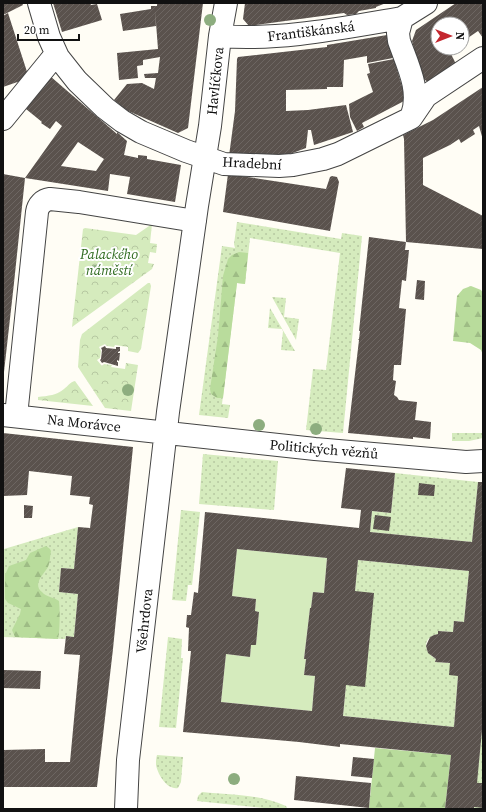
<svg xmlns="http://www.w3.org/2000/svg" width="486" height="812" font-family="'Source Serif 4',serif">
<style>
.grass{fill:url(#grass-dots)}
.forest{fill:url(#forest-firs)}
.park{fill:url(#park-crowns)}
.garden{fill:#d5ebbd}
.building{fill:url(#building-hatch);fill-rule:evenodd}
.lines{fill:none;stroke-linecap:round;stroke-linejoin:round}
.minor-casing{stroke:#444;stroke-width:24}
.minor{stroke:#fff;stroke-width:22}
.tree{fill:#8dad7f}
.labels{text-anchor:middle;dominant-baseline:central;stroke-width:4;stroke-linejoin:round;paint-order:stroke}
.street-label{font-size:14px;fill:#111;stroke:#fff}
.park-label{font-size:14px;font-style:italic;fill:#2f6b1f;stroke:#fff}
</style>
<defs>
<pattern id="grass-dots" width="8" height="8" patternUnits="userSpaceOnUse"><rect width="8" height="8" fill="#d5ebbd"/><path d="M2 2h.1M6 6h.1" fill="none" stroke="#b6c8a1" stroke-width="1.8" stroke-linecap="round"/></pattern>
<pattern id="forest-firs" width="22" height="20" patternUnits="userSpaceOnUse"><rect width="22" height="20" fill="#b9dc9c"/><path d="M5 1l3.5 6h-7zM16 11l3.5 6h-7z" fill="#9ebc85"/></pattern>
<pattern id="park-crowns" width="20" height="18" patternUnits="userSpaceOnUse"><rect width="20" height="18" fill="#d5ebbd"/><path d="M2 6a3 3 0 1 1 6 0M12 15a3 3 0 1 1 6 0" fill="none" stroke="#b6c8a1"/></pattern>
<pattern id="building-hatch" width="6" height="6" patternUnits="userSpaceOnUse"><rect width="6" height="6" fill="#5a524d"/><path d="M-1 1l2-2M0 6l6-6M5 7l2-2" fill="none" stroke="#6d6662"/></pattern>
</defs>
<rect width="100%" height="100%" fill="#fffdf5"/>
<path class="grass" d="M237,222L341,239L342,233L362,236L343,433L306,430L313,369L326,370L340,253L250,238L245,284L237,283L222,404L230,405L228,418L199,415L222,246L235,248L234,244Z
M272,297L286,298L284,317L299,319L296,340Z
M270,308L295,351L281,350L283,331L282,329L268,328Z
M452,433H483V438L469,441H452Z
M203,454L278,461L274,510L199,504Z
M395,473L478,482L472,542L370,532L372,511L391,513Z
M181,510L200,512L192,585H188L186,601L172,600Z
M78,527L74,569L61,568L59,592L78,594L74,637L66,636L65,639L3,637L4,549Z
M358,560L469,571L464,622L454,621L453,632L438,631V634C422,637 423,652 436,659L435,662L450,663L458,676L454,727L343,716Z
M168,637L182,639L181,658H183L176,728L159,727Z
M483,720V809H474Z
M157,755L183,757L181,782L178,788C167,790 158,775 156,765C156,762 156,758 157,755Z
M202,792C233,795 258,794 286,806L287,808V809H273L197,801L198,796Z"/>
<path class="forest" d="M239,252L248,253L245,284L237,283L223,398H217L211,394L210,389L218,336L223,276L228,259L232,255Z
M471,286L481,290L483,293V355L481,350L470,343L453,341L457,296L463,289Z
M46,546L50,549L51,551C50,556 50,563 48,567C44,574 32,584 42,592C46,597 54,597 59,601C60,609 60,631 58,639L15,637L12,630L20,614L21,609L8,603L5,599V575L9,566L26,560L30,553Z
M375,748L451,755L445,809L369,808Z"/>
<path class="park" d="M152,224L150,243L157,244L156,253L150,252L148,263L154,264L152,269L72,327L83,229L85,228L136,235Z
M148,283H150L151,286L141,349L138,353L128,351V347L115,345L114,347L107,346L105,344L99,347L101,351L100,358L97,360L102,366L104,364L112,365L111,367L125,369L126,363L138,365L131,411L105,408L78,367L80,340L82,334Z
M75,381L93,406L38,400V397C48,396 57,395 64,389C68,386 70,382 75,381Z"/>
<path class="garden" d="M237,549L327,558L324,593L313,592L311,608H310L304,659H306L304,675L315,676L312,711L221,702L226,654L250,657L251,645H256L259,612L255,611L256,599L232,596Z"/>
<path class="building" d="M3,3H22L23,5L3,15Z
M53,3H90L91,5L97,4L102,20L62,32Z
M157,3H203L188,128L178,133L126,110L114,100L127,84L142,83L154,89L156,78H145L144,74L158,73L160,57L143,60V65L137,66L138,78L119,80L117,53L158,49L155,10L156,26L123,31L120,14L151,9V6H157Z
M245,3H386L376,7V8L359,11L356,14L347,15L344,13L249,26L243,19Z
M456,3H483V38L478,31L462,42V24H438V48H452L449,50L457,66L428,82L422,78L412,41L416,30Z
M8,13L29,78L3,87V16Z
M387,35L393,58L367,63V56L344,60L343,87H327V89L286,90V111L308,110L346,105L353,132L314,145L311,130H308L306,148L290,154L229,156L235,111L237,59L238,57L327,47V45Z
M394,59L406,100L362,123L364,127L357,131L350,117L349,104L373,92L367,74L370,73L368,64Z
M50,76L117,134V132L127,141L124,155L138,158V155L147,156V159L181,165L175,202L127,194L130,177L110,174L108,191L25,178L14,283L4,372H3V174L25,178L62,126L56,121L50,129L41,123L42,122L26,109ZM78,142L104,159L96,171L61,166Z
M483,87V140L479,126L473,130L475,134L461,143L459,139L450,145L423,158V185L483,216V249L406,242L405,250H409L406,281L402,280L399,308L406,309L401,365H394L393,380L396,381L394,395L397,397L399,400L417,402L415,420L431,422L430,439L413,437V439L348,433L357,357L359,340H358L359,339L360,331H359L369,237L406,242L404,139L403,135L433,120Z
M228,174L326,189L330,177L332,176L337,177L339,182L330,231L223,212Z
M417,280L425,281L424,300L415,299Z
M105,346L106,348L116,349V347H120V351L118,352V353H120L119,361L117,360V362H118V366L104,362L102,363L100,360L101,359L102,350L101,348Z
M3,433L133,447L113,649L97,787H3V750L45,749V762H70L80,655L64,654L66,636L74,637L78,594L59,592L61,568L74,569L78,527L90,528L93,505L89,504L90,497L70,495L72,476L29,471L27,495L3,496Z
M346,468L395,473L391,513L372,511L370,532L472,542L478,482H483V720L477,783H483V808L474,807V809H445L451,755L340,744V747L299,742L183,732L191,651H188L189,628L186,627L187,615H191L194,592L198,593L205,512L359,528L361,510L341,508ZM237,549L327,558L324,593L313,592L311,608H310L304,659H306L304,675L315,676L312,711L221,702L226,654L250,657L251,645H256L259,612L255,611L256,599L232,596ZM358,560L469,571L464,622L454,621L453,632L438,631V634L434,635L430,637L426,646L428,653L436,659L435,662L450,663L449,675L458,676L454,727L343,716L346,685L365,687L374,593L355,591Z
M419,483L435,485L434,496L418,495Z
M24,505L33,506L32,518H24Z
M375,515L391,517L389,531L373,529Z
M3,670L41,671L40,689L3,688Z
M353,757L374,759L372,778L351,776Z
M296,776L371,783L369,808L294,800Z"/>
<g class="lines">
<defs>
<path id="minor" d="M39,3L49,37L58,57L77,81L105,108L122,121L141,132L186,151L224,164L279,166L293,165L323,159L338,154L411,118L426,96L483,58
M220,36C280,41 342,28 402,18
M412,115C421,90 407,64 399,41L398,33L402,18L426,3
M3,119L56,54
M3,415L315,449L466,462L483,461
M16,416L37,212C38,205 43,200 50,199L79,202L195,221
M126,809L128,760L168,412L197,206L210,126L220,36L226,3"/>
</defs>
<use href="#minor" class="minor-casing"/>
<use href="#minor" class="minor"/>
</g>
<g class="tree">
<circle cx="210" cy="20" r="6"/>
<circle cx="95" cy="271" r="6"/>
<circle cx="128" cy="390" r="6"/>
<circle cx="259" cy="425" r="6"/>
<circle cx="316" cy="429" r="6"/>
<circle cx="234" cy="779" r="6"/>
</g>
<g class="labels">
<g class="street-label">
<text transform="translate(311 31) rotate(-7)">Františkánská</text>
<text transform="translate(215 81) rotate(-84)">Havlíčkova</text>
<text transform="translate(252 163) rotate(3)">Hradební</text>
<text transform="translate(84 423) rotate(6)">Na Morávce</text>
<text transform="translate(324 449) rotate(5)">Politických vězňů</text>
<text transform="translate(144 621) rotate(-84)">Všehrdova</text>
</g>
<g class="park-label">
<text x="109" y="254">Palackého<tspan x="109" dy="16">náměstí</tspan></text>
</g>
</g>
<rect width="486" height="812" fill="none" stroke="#111111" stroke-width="8"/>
<g transform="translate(450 36) rotate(90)"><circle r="19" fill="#ffffff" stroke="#a0a0a0"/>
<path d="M0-3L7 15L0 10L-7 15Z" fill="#c4262e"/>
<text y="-6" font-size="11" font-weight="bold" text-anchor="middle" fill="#111111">N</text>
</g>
<path d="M18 34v6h61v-6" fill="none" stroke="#111111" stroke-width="2"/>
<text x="24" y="34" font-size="12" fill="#111111" stroke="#ffffff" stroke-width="3" paint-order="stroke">20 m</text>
</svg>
